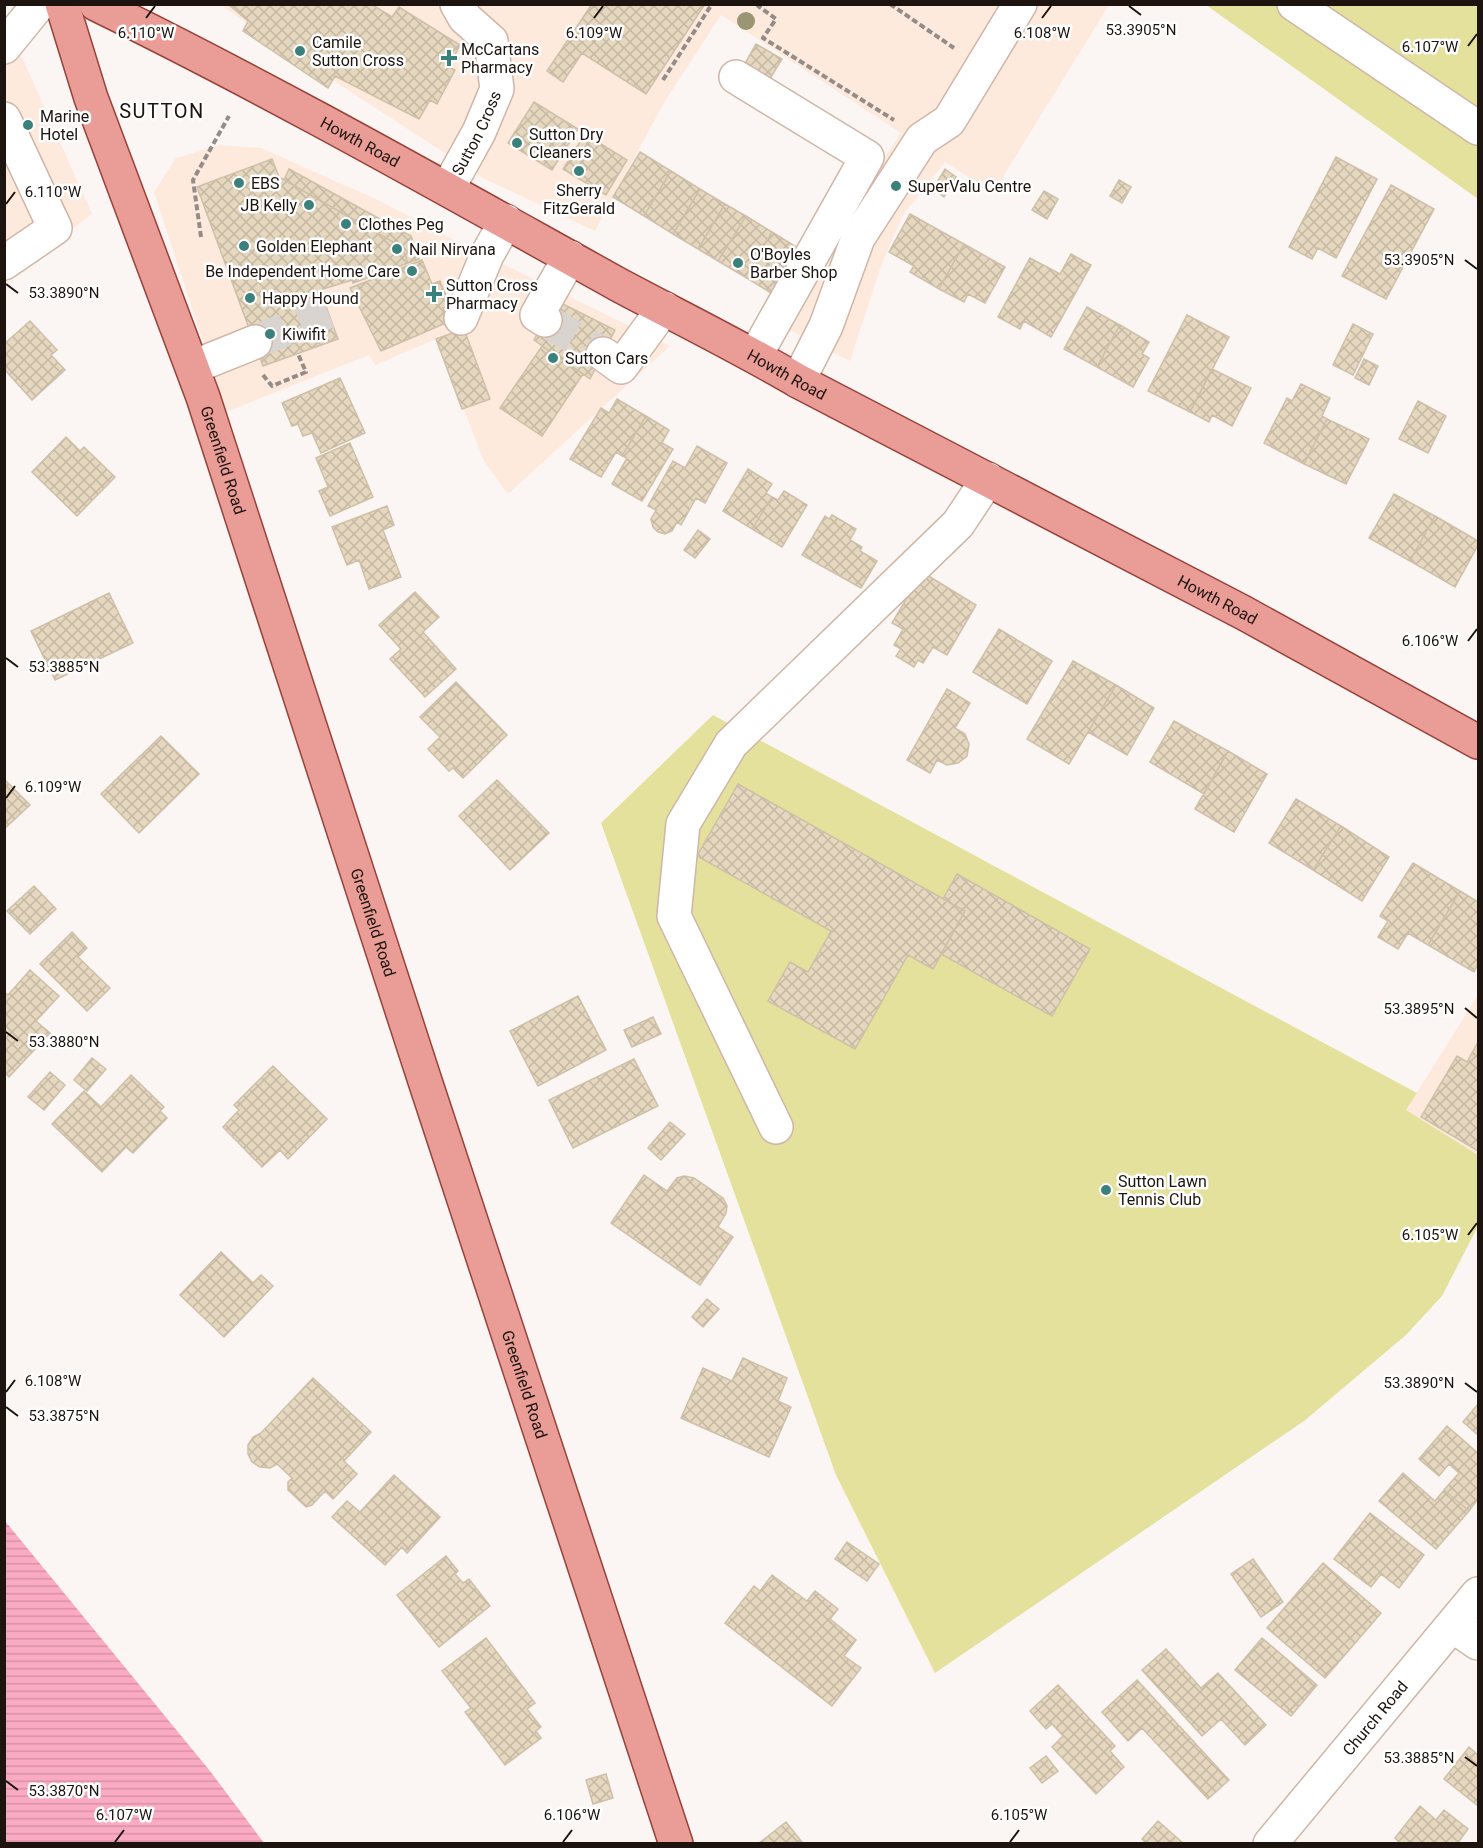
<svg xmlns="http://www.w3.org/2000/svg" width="1483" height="1848" font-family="Roboto,sans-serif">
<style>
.built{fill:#fee9dd}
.green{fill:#e3e19b}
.water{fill:url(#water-rules)}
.building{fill:url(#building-cross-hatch);stroke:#cec0a8;stroke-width:1.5}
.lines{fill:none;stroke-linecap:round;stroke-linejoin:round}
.minor-tunnel{stroke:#dad4d1;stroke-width:33;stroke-dasharray:33 16;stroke-linecap:butt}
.minor-casing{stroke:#cfb6a7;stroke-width:36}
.major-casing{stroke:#99423a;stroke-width:36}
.path{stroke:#938c88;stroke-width:4;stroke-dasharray:6 3;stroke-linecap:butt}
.minor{stroke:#fff;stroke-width:33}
.major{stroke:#ea9c97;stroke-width:33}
.tree{fill:#9a9674}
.ticks{fill:none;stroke:#1d140f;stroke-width:2}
.poi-dot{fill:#3a817b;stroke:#fff;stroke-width:2}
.labels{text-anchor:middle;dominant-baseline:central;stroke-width:5;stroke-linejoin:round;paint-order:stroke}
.poi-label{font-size:16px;fill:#1d140f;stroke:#fff;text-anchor:start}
.street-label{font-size:16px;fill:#1d140f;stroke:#fff}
.quarter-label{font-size:20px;letter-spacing:1.5px;fill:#1d140f;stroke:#fff}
.ticks-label{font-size:15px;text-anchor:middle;fill:#1d140f;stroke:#fff;stroke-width:5;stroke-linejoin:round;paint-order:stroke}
</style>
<defs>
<pattern id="water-rules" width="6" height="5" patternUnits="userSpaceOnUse" patternTransform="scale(1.5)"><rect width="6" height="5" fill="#faaac3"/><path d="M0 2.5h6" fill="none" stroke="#d691a6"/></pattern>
<pattern id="building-cross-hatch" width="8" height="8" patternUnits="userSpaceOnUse" patternTransform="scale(1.5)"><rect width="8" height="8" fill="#e6d7bf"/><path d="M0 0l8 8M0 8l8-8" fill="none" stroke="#c5b8a3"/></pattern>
</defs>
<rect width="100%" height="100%" fill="#fbf6f3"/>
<path class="built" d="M221,5H1109L993,193L945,162L903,215L882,263L850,361L781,326L827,243L901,133L721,15L665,101L595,231L483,178L259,32Z
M5,32L13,37L92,214L5,281Z
M220,145L261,148L380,201L456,241L670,346L508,494L484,461L436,339L375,365L369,355L226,412L154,192L176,158Z
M1478,995V1155L1406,1110Z"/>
<path class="green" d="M1206,5H1478V199L1244,32Z
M713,715L1417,1093L1406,1110L1478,1155V1226L1442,1296L1406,1335L1304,1421L935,1673L836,1475L601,823Z"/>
<path class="water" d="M5,1521L210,1771L264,1843H5Z"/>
<path class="building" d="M228,4H371L392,17L399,7L460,45L449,67L455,70L437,104L430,100L419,119L335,76L328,88L243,31L248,21Z
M592,4H705L646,94L582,53L563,82L547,71Z
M756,44L782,59L768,82L743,67Z
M534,102L578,129L552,170L508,143Z
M585,134L627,160L606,195L563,169Z
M640,152L671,171L644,216L613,197Z
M1336,157L1377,179L1336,258L1318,248L1312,259L1289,247Z
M272,159L279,177L402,247L408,263L353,283L352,280L320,290L338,339L263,366L197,187Z
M289,169L411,236L419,259L408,263L402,247L284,180Z
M945,169L956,177L944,197L933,189Z
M671,171L700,189L673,234L644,216Z
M1119,180L1131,187L1122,203L1110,196Z
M1391,185L1434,209L1386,299L1342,276Z
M700,189L725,204L698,249L673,234Z
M1044,191L1058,199L1047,219L1032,210Z
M725,204L746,216L718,261L698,249Z
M910,214L964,244L939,289L910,272L914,266L889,252Z
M746,216L772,232L745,277L718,261Z
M772,232L798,248L771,293L745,277Z
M964,244L1005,267L985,303L968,294L964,302L939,289Z
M1071,254L1091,265L1051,337L1024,321L1020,329L998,317L1030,258L1060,274Z
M422,260L432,284L440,281L450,305L443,308L448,322L381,351L350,288Z
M555,300L615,330L590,379L534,340Z
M1087,307L1120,325L1097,367L1064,349Z
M1187,315L1229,337L1190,412L1148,391Z
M30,321L57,350L51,355L65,370L32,400L4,369V344Z
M1353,324L1373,334L1353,375L1333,365Z
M1120,325L1149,342L1142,354L1149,358L1133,387L1097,367Z
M464,329L490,399L462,409L436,339Z
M542,346L583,374L542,436L500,408Z
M1364,359L1378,366L1369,385L1355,378Z
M1212,369L1251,388L1232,426L1212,415L1209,422L1190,412Z
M340,378L365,433L321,453L312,433L303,436L298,424L292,426L282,403Z
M1301,384L1330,398L1322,416L1327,419L1304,464L1264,443L1287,398L1292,401Z
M617,399L646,416L622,456L616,452L601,477L570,459L601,408L609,413Z
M1418,401L1446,416L1428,453L1399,439Z
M646,416L669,430L662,443L673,449L642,501L612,484L627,458L622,456Z
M1327,419L1369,439L1346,484L1304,464Z
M66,437L80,451L84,447L115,477L77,516L32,472Z
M350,443L373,497L330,516L319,491L328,487L316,458Z
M697,446L727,463L705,503L696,498L681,525L677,522L672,531L665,534L658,532L653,527L651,519L656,510L648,506L673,461L685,468Z
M748,469L772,484L766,493L772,497L752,529L723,511Z
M784,491L807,505L782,547L752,529L772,497L778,500Z
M1394,494L1435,516L1410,561L1369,538Z
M387,506L394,525L383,530L401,577L369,589L359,560L347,565L332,527Z
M832,515L856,529L850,540L862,547L860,551L877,561L861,588L802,555L825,516L829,519Z
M1435,516L1478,541V545L1455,587L1410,561Z
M698,530L710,539L695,558L684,550Z
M922,572L976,605L947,655L933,647L923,663L918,660L914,667L896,656L901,649L894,645L903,629L892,623Z
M415,592L439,617L423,632L456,669L425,697L390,659L401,649L379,625Z
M109,593L133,643L55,680L31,631Z
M999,629L1052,661L1027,704L973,672Z
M1073,661L1116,685L1069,764L1027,739Z
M456,682L507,735L463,778L453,768L449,771L428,749L440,737L420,717Z
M1116,685L1154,708L1127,755L1088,732Z
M947,689L970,703L955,728L965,734L969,744L967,756L958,763L947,765L937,760L930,773L907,760Z
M1174,721L1228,751L1204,794L1150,762Z
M161,736L199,774L139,833L101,794Z
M1228,751L1267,774L1234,832L1195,809Z
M4,779L30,805L4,829Z
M497,780L549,833L510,870L459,816Z
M738,784L965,911L933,969L908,955L855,1049L768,1001L790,962L808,972L831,931L697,856Z
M1296,799L1341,826L1313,870L1269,843Z
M1341,826L1389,857L1362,901L1313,870Z
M1413,863L1460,891L1428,945L1408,933L1398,949L1378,937L1388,921L1380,916Z
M957,874L1090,949L1052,1016L941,954L965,911L943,899Z
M34,886L56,909L30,934L7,911Z
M1460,891L1478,902V964L1474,972L1428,945Z
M72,932L87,948L78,957L110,988L87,1011L40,964Z
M30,970L59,996L36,1021L50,1033L9,1077L4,1072V992L8,995Z
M578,996L606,1050L538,1086L510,1031Z
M653,1017L661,1034L632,1047L624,1030Z
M1478,1042V1151L1421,1117L1457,1056L1467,1062Z
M92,1058L106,1069L87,1091L74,1080Z
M634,1059L658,1106L573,1148L549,1100Z
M273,1066L327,1119L288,1159L280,1150L262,1167L223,1127L239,1110L234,1105Z
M50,1072L65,1085L44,1110L28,1097Z
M131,1075L164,1107L160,1111L167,1118L133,1153L126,1147L102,1172L52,1124L84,1091L101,1107Z
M670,1122L685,1134L661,1160L648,1148Z
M644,1175L667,1191L677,1178L684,1176L694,1178L723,1198L727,1206L726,1213L718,1227L733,1237L700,1285L611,1223Z
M221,1252L253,1283L261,1275L273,1286L224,1337L180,1295Z
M707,1299L719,1309L703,1327L692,1317Z
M743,1358L787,1378L778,1401L791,1407L769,1457L681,1418L703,1368L732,1381Z
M313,1378L371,1432L344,1461L357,1474L333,1499L325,1491L312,1505L306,1507L288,1490V1482L292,1478L277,1464L270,1468L260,1467L252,1462L248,1454V1445L253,1437L261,1433Z
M1478,1404V1435L1463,1422Z
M1447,1426L1478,1453V1499L1469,1511L1444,1490L1459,1473L1449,1464L1439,1476L1419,1459Z
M1403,1473L1435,1501L1444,1490L1469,1511L1436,1549L1379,1501Z
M394,1475L440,1517L407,1553L402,1547L385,1565L332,1517L347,1501L360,1512Z
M1370,1513L1424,1555L1399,1588L1381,1574L1371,1587L1334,1559Z
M847,1542L879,1564L867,1581L835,1559Z
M446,1556L458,1571L455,1574L463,1583L469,1579L490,1606L439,1647L397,1595Z
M1253,1559L1283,1602L1261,1617L1231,1574Z
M1323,1563L1381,1613L1325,1678L1267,1628Z
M772,1575L807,1601L815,1591L838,1609L830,1619L856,1640L844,1656L861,1668L832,1706L725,1623L754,1586L760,1591Z
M486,1638L535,1703L527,1709L541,1727L536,1731L541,1738L505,1765L465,1712L471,1708L442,1671Z
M1262,1638L1317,1685L1291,1716L1235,1670Z
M1166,1649L1201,1688L1218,1673L1266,1725L1245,1745L1221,1719L1202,1736L1142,1670Z
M1137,1680L1229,1780L1208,1799L1142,1728L1128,1741L1102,1712Z
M1058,1685L1115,1746L1110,1751L1124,1767L1096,1794L1052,1747L1063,1736L1052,1724L1046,1729L1030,1711Z
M1469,1747L1478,1755V1806L1444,1779Z
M1046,1756L1058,1771L1042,1783L1030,1768Z
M606,1774L613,1798L593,1804L586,1780Z
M1420,1806L1436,1820L1444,1810L1468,1829L1457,1844H1401L1395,1838Z
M1158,1821L1183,1843L1147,1844L1142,1839Z
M786,1822L802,1842L758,1844Z"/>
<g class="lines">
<path class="minor-tunnel" d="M545,320L603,354
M255,342L328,312"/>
<defs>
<g id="minor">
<path d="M1294,4L1478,128"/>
<path d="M4,47L39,4"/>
<path d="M736,77L867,157L755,356"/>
<path d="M4,119L55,228L4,263"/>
<path id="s1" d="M448,188L479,132L497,89L491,41L465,18L457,4"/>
<path d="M461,318L487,255L506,221"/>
<path d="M545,320L537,315L570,257"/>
<path d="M603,354L621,367L664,308"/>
<path d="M193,367L255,342"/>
<path d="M798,381L826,326L858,238L922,139L949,121L1020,4"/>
<path d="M776,1127L674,916L683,824L731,744L958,524L988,479"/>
<path d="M1453,1626L1478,1643"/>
<path id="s2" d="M1270,1844L1478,1594"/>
</g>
<g id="major">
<path id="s3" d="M62,4L91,98L203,397L424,1078L676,1844"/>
<path id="s4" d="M96,4C274,91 446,189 619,285C679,317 740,347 798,381L1244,613L1478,742"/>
</g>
</defs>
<use href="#minor" class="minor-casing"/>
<use href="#major" class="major-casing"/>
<path class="path" d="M759,4L758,6L776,19L763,38L894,120
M890,4L954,48
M663,80L712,4
M201,237L193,180L229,116
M263,375L272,386L306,372L298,354"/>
<use href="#minor" class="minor"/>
<use href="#major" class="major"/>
</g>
<circle class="tree" cx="746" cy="21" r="9"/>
<path class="ticks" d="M1129,6L1141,15M146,18L155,6M594,18L603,6M1042,18L1051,6M1468,46L1477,34M6,204L15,192M1465,260L1477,269M6,284L18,293M1468,641L1477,629M6,658L18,667M6,798L15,786M1465,1008L1477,1018M6,1032L18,1041M1468,1235L1477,1223M1465,1383L1477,1392M6,1392L15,1380M6,1407L18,1416M1465,1757L1477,1766M6,1781L18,1790M115,1842L124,1830M563,1842L572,1830M1010,1842L1019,1830"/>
<g class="poi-dot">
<circle cx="300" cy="51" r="6"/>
<path d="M446 49h6v6h6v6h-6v6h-6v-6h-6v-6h6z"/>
<circle cx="28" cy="125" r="6"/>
<circle cx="517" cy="143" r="6"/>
<circle cx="579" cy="171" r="6"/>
<circle cx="239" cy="183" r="6"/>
<circle cx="896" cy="186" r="6"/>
<circle cx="309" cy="205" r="6"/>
<circle cx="346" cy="224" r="6"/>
<circle cx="244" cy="246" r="6"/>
<circle cx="397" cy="249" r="6"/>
<circle cx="738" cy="263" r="6"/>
<circle cx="412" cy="271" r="6"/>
<path d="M431 285h6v6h6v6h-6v6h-6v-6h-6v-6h6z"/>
<circle cx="250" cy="298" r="6"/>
<circle cx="270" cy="334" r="6"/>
<circle cx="553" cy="358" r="6"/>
<circle cx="1106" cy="1190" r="6"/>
</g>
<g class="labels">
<g class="poi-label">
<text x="312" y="42">Camile<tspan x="312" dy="18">Sutton Cross</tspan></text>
<text x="461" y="49">McCartans<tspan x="461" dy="18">Pharmacy</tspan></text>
<text x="40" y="116">Marine<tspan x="40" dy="18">Hotel</tspan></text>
<text x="529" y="134">Sutton Dry<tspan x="529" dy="18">Cleaners</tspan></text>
<text x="251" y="183">EBS</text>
<text x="908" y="186">SuperValu Centre</text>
<text x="579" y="190" text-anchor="middle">Sherry<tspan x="579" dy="18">FitzGerald</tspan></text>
<text x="297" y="205" text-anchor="end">JB Kelly</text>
<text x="358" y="224">Clothes Peg</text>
<text x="256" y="246">Golden Elephant</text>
<text x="409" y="249">Nail Nirvana</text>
<text x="750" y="254">O'Boyles<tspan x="750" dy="18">Barber Shop</tspan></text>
<text x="400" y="271" text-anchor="end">Be Independent Home Care</text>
<text x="446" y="285">Sutton Cross<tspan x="446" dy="18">Pharmacy</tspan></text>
<text x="262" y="298">Happy Hound</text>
<text x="282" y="334">Kiwifit</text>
<text x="565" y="358">Sutton Cars</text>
<text x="1118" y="1181">Sutton Lawn<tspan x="1118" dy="18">Tennis Club</tspan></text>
</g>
<g class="street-label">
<text stroke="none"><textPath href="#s1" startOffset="62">Sutton Cross</textPath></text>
<text stroke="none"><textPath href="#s4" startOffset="298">Howth Road</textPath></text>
<text stroke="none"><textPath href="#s4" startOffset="784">Howth Road</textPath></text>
<text stroke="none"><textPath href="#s3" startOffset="484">Greenfield Road</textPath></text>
<text stroke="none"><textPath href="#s4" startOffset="1270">Howth Road</textPath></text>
<text stroke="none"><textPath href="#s3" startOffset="970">Greenfield Road</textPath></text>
<text stroke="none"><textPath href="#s3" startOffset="1456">Greenfield Road</textPath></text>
<text stroke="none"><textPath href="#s2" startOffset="164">Church Road</textPath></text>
</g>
<g class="quarter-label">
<text x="162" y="111">SUTTON</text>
</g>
</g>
<g class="ticks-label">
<text x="1141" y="35">53.3905°N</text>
<text x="146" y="38">6.110°W</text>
<text x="594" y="38">6.109°W</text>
<text x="1042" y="38">6.108°W</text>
<text x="1430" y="52">6.107°W</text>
<text x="53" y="197">6.110°W</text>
<text x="1419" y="265">53.3905°N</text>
<text x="64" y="298">53.3890°N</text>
<text x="1430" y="646">6.106°W</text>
<text x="64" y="672">53.3885°N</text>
<text x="53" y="792">6.109°W</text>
<text x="1419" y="1014">53.3895°N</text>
<text x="64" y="1047">53.3880°N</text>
<text x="1430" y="1240">6.105°W</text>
<text x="53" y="1386">6.108°W</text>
<text x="1419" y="1388">53.3890°N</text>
<text x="64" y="1421">53.3875°N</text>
<text x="1419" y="1763">53.3885°N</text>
<text x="64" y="1796">53.3870°N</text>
<text x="124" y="1820">6.107°W</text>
<text x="572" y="1820">6.106°W</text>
<text x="1019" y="1820">6.105°W</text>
</g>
<rect width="1483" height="1848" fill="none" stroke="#1d140f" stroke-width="12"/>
</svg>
